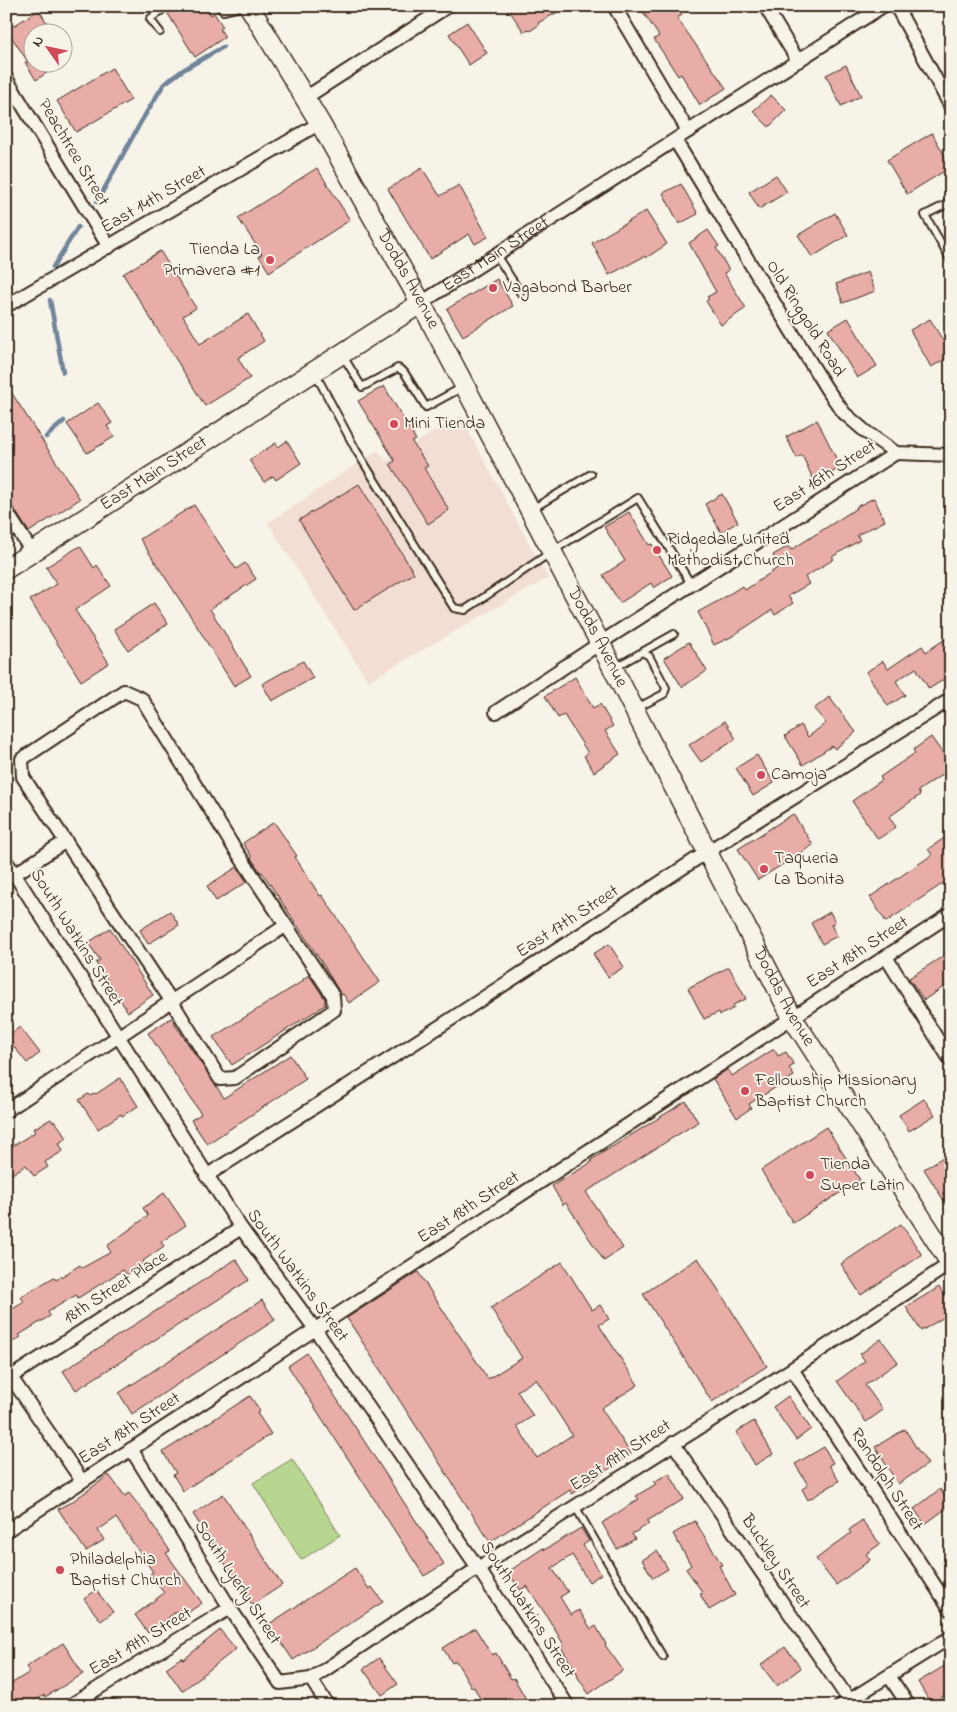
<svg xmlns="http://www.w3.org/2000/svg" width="957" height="1712" font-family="'Indie Flower',sans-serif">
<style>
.built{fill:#f2ded4}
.green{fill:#b7d791;stroke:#798058}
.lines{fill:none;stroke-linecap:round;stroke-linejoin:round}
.stream{stroke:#6f849a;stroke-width:4.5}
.building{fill:#e8ada7;stroke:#3b2a1e;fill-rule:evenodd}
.service-casing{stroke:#3b2a1e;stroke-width:10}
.minor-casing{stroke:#3b2a1e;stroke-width:16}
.primary-casing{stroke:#3b2a1e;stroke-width:22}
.service{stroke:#f7f3e8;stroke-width:6}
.minor{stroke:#f7f3e8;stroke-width:12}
.primary{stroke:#f7f3e8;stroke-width:19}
.poi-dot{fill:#d1495b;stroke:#f7f3e8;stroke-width:2}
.labels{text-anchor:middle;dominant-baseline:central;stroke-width:4;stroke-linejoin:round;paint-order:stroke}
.street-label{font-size:18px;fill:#3b2a1e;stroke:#f7f3e8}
.poi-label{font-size:18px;fill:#3b2a1e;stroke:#f7f3e8;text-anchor:start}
</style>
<rect width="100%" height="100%" fill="#f7f3e8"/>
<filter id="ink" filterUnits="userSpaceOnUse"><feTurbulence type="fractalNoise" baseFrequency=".02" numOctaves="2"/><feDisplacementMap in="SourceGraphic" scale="10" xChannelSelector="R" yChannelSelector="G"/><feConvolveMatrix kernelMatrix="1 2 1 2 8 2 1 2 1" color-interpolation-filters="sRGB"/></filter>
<g filter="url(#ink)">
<path class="built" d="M460,416L548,578L368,681L268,523L378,450L386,461Z"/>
<path class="green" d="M292,1459L340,1535L301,1560L253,1483Z"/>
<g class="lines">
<path class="stream" d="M278,9L281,6
M97,202L142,120L164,84L183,70L223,47
M53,267L78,227
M50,300L63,372
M46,437L64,421
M6,838L8,840"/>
</g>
<path class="building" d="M181,6H205L211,15L214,13L223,27L220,29L225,37L195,57L168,14Z
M506,6H568L538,23L539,25L530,31L528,29L524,32Z
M652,6H676L682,15L677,18L726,88L700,105L681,74L678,76L654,39L659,36L643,12Z
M39,10L50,28L43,32H32V62H63L36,80L25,62H28L7,30Z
M467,22L487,53L469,65L449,34Z
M846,65L861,96L841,106L826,75Z
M112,68L131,100L76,132L57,101Z
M771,95L786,110L769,127L753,111Z
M932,133L951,167L907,194L887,160Z
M317,168L350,220L269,272L259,256L262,254L238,218Z
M422,168L440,196L459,185L488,237L475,244L469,234L430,259L388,189Z
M776,175L787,192L759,209L749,192Z
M681,184L698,214L679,224L663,193Z
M646,211L667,244L646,258L645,256L609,275L592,243Z
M835,213L848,235L812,257L798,235Z
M708,230L719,246L716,248L729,270L724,273L746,308L721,325L706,301L709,299L707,297L716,292L689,243Z
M160,251L196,308L183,316L200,344L248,314L264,341L238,358L250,378L205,406L123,274Z
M868,272L875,291L843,303L836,284Z
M497,279L513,306L463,336L447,309Z
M848,318L877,366L857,378L828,330Z
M930,319L951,354V356L931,367L910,330Z
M6,384L80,499L29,532L13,507L6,503Z
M384,386L416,440L412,442L428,466L424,468L449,510L428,524L390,464L395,461L358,401Z
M98,403L112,423L107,426L114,437L87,453L67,424Z
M817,420L841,468L814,481L802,455L797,458L786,437Z
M287,441L301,463L276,480L273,476L264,482L249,460L276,443L278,447Z
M359,484L414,573L354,610L299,520Z
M722,494L738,522L721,532L705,504Z
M874,498L885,521L857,535L860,540L832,557L834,559L805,577L809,584L788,596L793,603L775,615L772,610L731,637L714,645L698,612L720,600L742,586L745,590L779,567L773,555L789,546L791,550L857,508L856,507Z
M194,505L236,569L245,563L256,579L210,609L251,676L234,686L193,620L140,539Z
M629,512L649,545L652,544L672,576L654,588L651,583L620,603L603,575L625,561L604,527Z
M80,546L94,568L97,565L111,586L75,610L109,663L81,681L30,600L57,584L46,567Z
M154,603L168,624L128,650L114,629Z
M951,635V675L929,689L916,668L896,681L905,695L888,706L866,672L883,661L888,669L922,646L926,652Z
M689,642L707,671L682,687L664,658Z
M303,661L313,678L272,701L262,684Z
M575,677L593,708L600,704L613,726L605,731L620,754L594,772L584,756L588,753L564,715L558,718L545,696Z
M829,697L856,732L835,749L832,746L803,765L785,736L801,725L808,737L826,723L814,709Z
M725,721L736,739L701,762L689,745Z
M931,737L951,765V785L943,774L918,791L920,795L889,817L896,827L878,839L852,801L882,780L880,777L915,753L913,750Z
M757,755L774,783L753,796L736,768Z
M793,814L813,845L758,880L738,849Z
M274,822L297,856L295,857L320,896L322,895L380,982L349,1003L343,994L341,995L324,966L262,872L261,873L251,858L252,857L243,843Z
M946,837L951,844V878L886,922L870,897L932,855L928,849Z
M237,867L247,882L216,901L207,886Z
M170,911L179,925L148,944L140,930Z
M830,912L835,922L831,925L837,936L822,944L811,923Z
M110,928L153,995L128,1012L96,963L100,960L88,943Z
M609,944L624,967L608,977L593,954Z
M951,951V982L924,1000L909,978Z
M729,967L746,999L733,1005L734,1008L720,1015L719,1012L704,1019L688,988Z
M309,975L325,999V1005L232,1065L213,1037L303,981V979Z
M171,1018L224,1098L290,1055L306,1079L207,1144L191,1120L201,1114L148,1033Z
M20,1027L40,1053L27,1063L6,1037Z
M774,1049L778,1056L786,1052L794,1065L789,1068L794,1076L749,1104L751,1108L737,1118L713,1079L728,1069L732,1076Z
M120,1078L138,1106L122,1116L121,1114L98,1129L79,1100L88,1094L90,1096L95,1093L96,1094Z
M924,1099L935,1115L909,1131L899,1115Z
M686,1101L698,1122L586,1192L623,1248L604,1261L566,1203L563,1205L552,1186L592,1162L591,1160Z
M51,1119L53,1122L55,1121L67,1138L59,1143L63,1151L45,1162L48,1167L34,1176L26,1165L6,1178V1150L35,1132L33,1129Z
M826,1127L860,1180L793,1223L761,1170Z
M951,1152V1212L924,1169Z
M164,1193L186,1225L161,1242L164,1246L143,1261L145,1263L127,1275L123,1270L78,1298L76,1295L48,1312L50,1316L19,1335L21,1337L10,1344L6,1337V1313L24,1302L21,1297L54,1277L56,1280L80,1265L82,1268L111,1252L107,1246L148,1216L143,1208Z
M901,1224L922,1255L861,1295L841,1264Z
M698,1258L767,1366L712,1402L643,1294Z
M236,1259L249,1280L76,1390L63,1371Z
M562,1262L592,1310L600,1305L609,1319L599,1325L638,1385L601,1408L631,1454L572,1494L570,1490L490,1542L347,1318L418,1272L488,1379L522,1358L491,1308ZM536,1379L572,1435L537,1458L517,1426L533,1416L517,1391Z
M939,1287L951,1305V1313L921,1331L906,1307Z
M262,1300L275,1320L132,1414L119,1393Z
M881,1339L898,1362L865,1385L883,1410L866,1422L837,1381L865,1361L860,1354Z
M307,1353L444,1564L424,1576L288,1366Z
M250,1396L260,1411L257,1413L271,1434L183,1491L173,1475L176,1473L163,1452Z
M788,1396L811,1429L796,1440L773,1407Z
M754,1421L773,1454L755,1465L736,1432Z
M905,1429L917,1449L928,1464L898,1484L875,1447Z
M824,1447L833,1463L829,1465L839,1481L808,1500L802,1489L808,1485L795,1464Z
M669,1473L684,1499L647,1521L649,1524L632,1534L635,1539L617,1549L602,1523L639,1499L636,1496L656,1484L654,1482Z
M109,1475L125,1496L129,1493L147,1516L170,1551L166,1553L202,1603L182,1617L177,1611L148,1633L135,1615L164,1593L150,1574L153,1572L116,1518L98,1530L104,1540L86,1551L58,1509L73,1501Z
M940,1489L951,1505L925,1524L914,1509Z
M223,1494L282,1585L252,1605L193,1514Z
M862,1520L880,1544L866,1554L870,1560L836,1585L816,1559L851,1533L849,1530Z
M695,1521L722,1565L719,1566L735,1595L709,1610L700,1594L703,1593L686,1569L691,1565L673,1534Z
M581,1528L589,1541L583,1545L601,1574L589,1582L572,1555L552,1568L568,1592L560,1597L571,1615L579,1610L591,1629L596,1626L606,1644L605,1645L623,1670L589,1694L577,1676L578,1675L561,1647L564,1645L548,1618L527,1586L520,1590L508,1572L543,1548L544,1550Z
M657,1551L668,1569L653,1578L642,1560Z
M355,1568L369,1589L372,1587L383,1602L293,1660L279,1639L276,1640L266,1626Z
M96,1590L113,1612L101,1621L84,1599Z
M475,1628L492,1655L496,1653L511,1679L514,1678L530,1706H484L474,1687L472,1688L456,1661L452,1663L443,1648Z
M220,1630L236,1649L182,1691L166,1668L182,1657L183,1660Z
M63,1643L83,1674L45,1697L44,1695L26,1706H15L6,1691V1687L30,1672L26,1667Z
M785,1647L801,1668L777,1686L761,1665Z
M379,1658L398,1684L382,1695L363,1669Z
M951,1662V1691L931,1704L918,1682Z"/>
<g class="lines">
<defs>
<path id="service" d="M219,6L223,11L245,6
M160,32L150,19L167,6
M951,202L925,215L951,261
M496,255L520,292
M343,356L362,387L398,368L404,372L426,407L463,387
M315,373L356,450L454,608L465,610L562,545L638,498L691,584
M532,509L591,474
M642,652L674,634
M614,668L642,652L649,656L666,688L664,694L635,709
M575,1506L663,1657"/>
<g id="minor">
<path d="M614,6L688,131"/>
<path d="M765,6L798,61"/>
<path d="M896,6L951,107"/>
<path d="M6,78L109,247"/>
<path d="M305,98L448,6"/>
<path d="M675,140L826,388L844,413L866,432L896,453L951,455"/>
<path id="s1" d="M421,303L883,6"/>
<path d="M6,306L320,123"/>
<path d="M6,511L32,552"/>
<path d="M124,691L142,699L231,843L333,996L334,1010L235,1078L220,1079L172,1002L23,777L22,759Z"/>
<path d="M496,712L611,636L896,453"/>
<path d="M6,861L241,1228L315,1329L478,1568L568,1706"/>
<path d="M15,874L66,841"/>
<path d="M886,957L951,1061"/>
<path d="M6,1111C99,1049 193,988 285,926"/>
<path d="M206,1176L416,1042L707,852L951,699"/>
<path d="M792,1369L951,1610"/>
<path d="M6,1370L82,1481"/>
<path d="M11,1377L241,1228"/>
<path d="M673,1443L849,1700"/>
<path d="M131,1449L230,1608L280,1683L311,1679L328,1706"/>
<path d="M6,1531L951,914"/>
<path d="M889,1676L909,1706"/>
<path d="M311,1679L478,1568L792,1369L951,1263"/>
<path d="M69,1706L230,1608"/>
<path d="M840,1706L951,1637"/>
</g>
<g id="primary">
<path id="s2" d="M249,6L320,123L421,303L600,643L792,1017L951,1264"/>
<path id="s3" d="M6,569L421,303"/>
</g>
</defs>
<use href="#service" class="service-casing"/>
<use href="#minor" class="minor-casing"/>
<use href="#primary" class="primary-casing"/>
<use href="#service" class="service"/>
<use href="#minor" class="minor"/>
<use href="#primary" class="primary"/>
</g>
</g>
<g class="poi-dot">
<circle cx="270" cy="260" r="5"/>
<circle cx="493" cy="288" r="5"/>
<circle cx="394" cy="424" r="5"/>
<circle cx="657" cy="550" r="5"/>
<circle cx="761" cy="775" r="5"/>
<circle cx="764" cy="869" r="5"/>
<circle cx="745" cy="1091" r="5"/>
<circle cx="810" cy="1175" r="5"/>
<circle cx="60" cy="1570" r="5"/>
</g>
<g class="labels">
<g class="street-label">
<text transform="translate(73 153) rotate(59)">Peachtree Street</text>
<text transform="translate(154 200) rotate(-30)">East 14th Street</text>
<text stroke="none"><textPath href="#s1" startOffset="89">East Main Street</textPath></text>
<text stroke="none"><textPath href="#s2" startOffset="316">Dodds Avenue</textPath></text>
<text transform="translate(805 319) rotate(58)">Old Ringgold Road</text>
<text stroke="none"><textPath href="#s3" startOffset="176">East Main Street</textPath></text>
<text transform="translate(825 477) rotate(-33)">East 16th Street</text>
<text stroke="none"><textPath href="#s2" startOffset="721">Dodds Avenue</textPath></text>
<text transform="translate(568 922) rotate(-33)">East 17th Street</text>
<text transform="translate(76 938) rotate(58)">South Watkins Street</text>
<text transform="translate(858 953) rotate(-33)">East 18th Street</text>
<text stroke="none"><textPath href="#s2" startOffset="1126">Dodds Avenue</textPath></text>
<text transform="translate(469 1208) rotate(-33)">East 18th Street</text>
<text transform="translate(297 1276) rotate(54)">South Watkins Street</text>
<text transform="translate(116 1288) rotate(-33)">18th Street Place</text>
<text transform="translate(130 1429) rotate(-33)">East 18th Street</text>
<text transform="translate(621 1456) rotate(-33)">East 19th Street</text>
<text transform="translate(886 1480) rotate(57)">Randolph Street</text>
<text transform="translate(775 1562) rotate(56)">Buckley Street</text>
<text transform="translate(237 1583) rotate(57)">South Lyerly Street</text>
<text transform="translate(527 1610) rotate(57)">South Watkins Street</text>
<text transform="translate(141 1642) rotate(-31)">East 19th Street</text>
</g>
<g class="poi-label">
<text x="260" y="250" text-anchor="end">Tienda La<tspan x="260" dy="21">Primavera #1</tspan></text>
<text x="503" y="288">Vagabond Barber</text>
<text x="404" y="424">Mini Tienda</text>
<text x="667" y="540">Ridgedale United<tspan x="667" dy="21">Methodist Church</tspan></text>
<text x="771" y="775">Camoja</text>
<text x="774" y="859">Taqueria<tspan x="774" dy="21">La Bonita</tspan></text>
<text x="755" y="1081">Fellowship Missionary<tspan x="755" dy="21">Baptist Church</tspan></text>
<text x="820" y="1165">Tienda<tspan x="820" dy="21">Super Latin</tspan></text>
<text x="70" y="1560">Philadelphia<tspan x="70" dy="21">Baptist Church</tspan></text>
</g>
</g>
<rect width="957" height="1712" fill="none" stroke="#f7f3e8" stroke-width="25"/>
<rect x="12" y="12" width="932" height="1687" fill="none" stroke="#3b2a1e" stroke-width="2" filter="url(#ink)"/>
<g transform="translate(48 48) rotate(303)"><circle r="24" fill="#f7f3e8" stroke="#aca397"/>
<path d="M0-4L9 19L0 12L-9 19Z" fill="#d1495b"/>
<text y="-8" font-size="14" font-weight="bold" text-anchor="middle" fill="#3b2a1e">N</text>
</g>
</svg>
